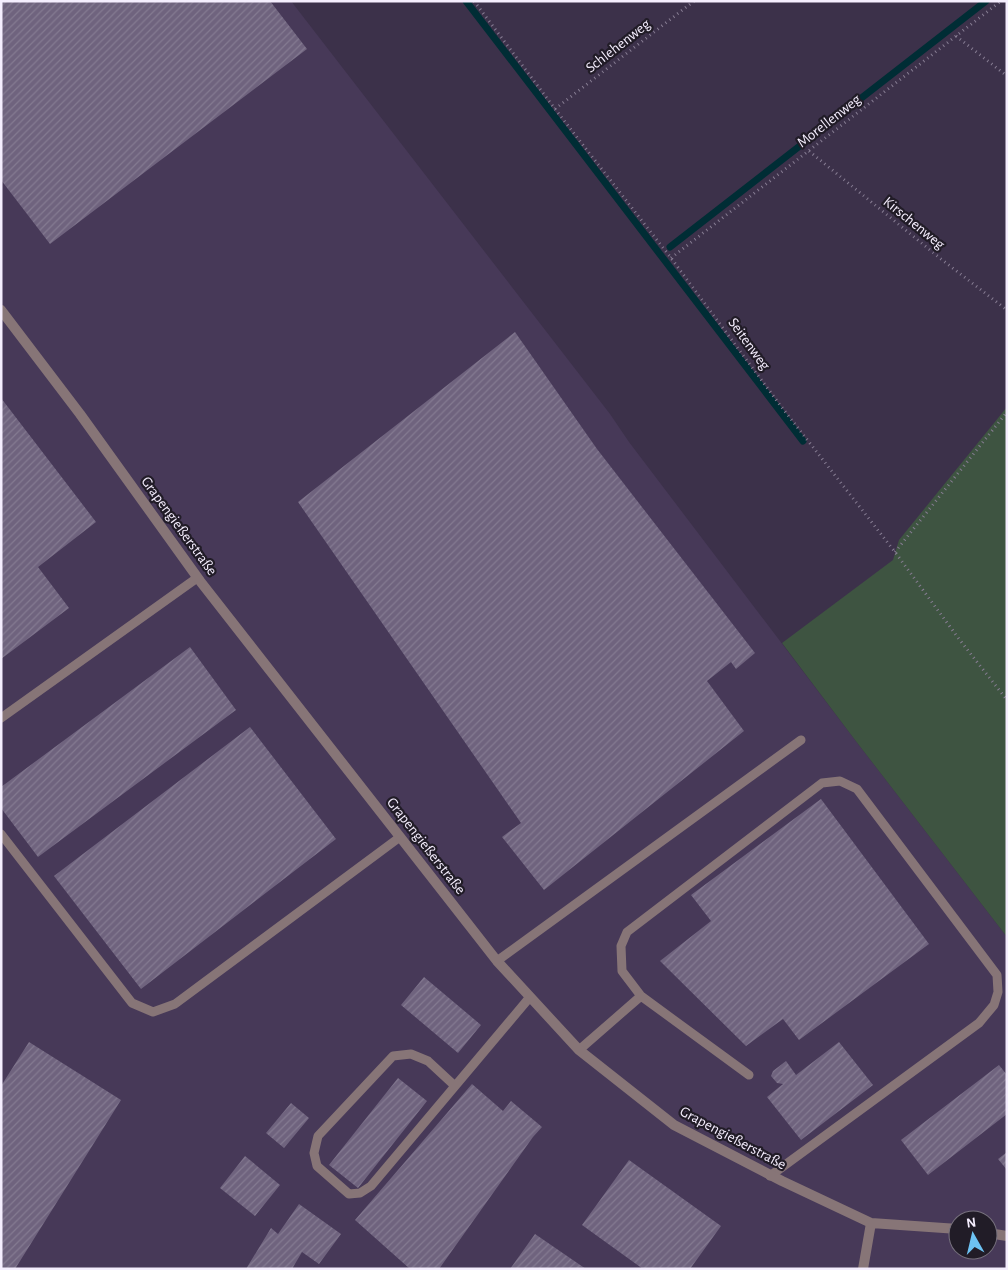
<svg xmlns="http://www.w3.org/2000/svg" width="1008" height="1270" font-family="'Alegreya Sans',sans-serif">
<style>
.built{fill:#473958;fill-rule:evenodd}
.garden{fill:#3e5441}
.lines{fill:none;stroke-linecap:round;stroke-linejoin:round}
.stream{stroke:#002d35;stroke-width:7}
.building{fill:url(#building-hatch)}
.path{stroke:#877d93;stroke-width:3;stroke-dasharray:1 4;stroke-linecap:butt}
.service{stroke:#877577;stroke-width:9}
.minor{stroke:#877577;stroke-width:10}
.labels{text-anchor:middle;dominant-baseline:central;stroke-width:4.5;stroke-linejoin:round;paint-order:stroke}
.street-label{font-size:15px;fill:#f5eefe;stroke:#211c27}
</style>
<defs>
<pattern id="building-hatch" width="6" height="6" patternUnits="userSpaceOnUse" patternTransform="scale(1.25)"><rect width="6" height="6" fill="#6f637e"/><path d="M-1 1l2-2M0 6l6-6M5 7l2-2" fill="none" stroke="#847a91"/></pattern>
</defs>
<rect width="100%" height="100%" fill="#3c314a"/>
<path class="built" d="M1,1H291L610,414L629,442L855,740L1007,937V1269H1ZM958,1220H988V1250H958Z"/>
<path class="garden" d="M1007,407V937L855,740L782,643L893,560L899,540Z"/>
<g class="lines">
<path class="stream" d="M466,1L803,441
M670,247L986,1"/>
</g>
<path class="building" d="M1,1H270L307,49L50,244L1,180Z
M515,332L597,449L755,653L736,669L731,662L707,681L744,731L544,890L502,837L521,823L298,502Z
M1,398L96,522L38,567L69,608L1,659Z
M190,647L236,710L38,857L1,808V787Z
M250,727L336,839L141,989L54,876Z
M821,799L929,944L799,1040L783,1019L746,1046L660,961L711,921L691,895Z
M424,977L481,1025L458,1053L401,1005Z
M29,1042L121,1100L15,1269H1V1086Z
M839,1042L873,1085L801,1140L767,1097L783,1084L777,1083L771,1076L773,1071L786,1061L796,1075Z
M999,1065L1007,1075V1114L928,1175L901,1140Z
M398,1078L427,1101L358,1188L329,1165Z
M472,1084L503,1111L511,1101L542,1127L533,1137L439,1269H410L355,1220Z
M291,1103L309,1118L284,1148L266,1133Z
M1007,1152V1170L998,1159Z
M245,1156L280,1185L255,1216L220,1188Z
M629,1160L721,1226L690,1269H643L582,1225Z
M299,1204L341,1234L319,1264L302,1252L292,1269H246L271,1228L278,1234Z
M535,1234L586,1269H510Z"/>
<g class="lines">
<path class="path" d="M474,1L555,109L671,258L780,405L895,552L959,639L1007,700
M956,36L1007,76
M555,109L694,1
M809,151L941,259L1007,310
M671,258L1001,1
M895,552L1007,412"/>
<path class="service" d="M1,718L197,578
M1,834L132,1003L153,1012L175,1004L400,837
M497,961L801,740
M579,1050L641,996
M749,1075L641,996L622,971L621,946L627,932L822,783L840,781L857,789L997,975L998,992L994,1005L979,1023L770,1176
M455,1086L428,1061L411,1054L393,1056L318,1136L314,1153L317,1166L349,1194L360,1193L371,1186L530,997"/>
<path class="minor" d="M1,310L80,414L200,581L497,961L579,1050L674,1125L782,1181L871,1223L958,1229
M988,1233L1007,1236
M863,1269L871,1223"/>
</g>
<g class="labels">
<g class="street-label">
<text transform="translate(618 46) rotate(-38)">Schlehenweg</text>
<text transform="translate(829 121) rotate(-38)">Morellenweg</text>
<text transform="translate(914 223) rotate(39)">Kirschenweg</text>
<text transform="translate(749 344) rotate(54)">Seitenweg</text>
<text transform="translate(179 526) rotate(54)">Grapengießerstraße</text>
<text transform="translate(426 846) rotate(52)">Grapengießerstraße</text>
<text transform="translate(733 1138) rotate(28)">Grapengießerstraße</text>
</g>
</g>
<rect width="1008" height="1270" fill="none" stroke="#f5eefe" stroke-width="5"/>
<g transform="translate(973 1235) rotate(352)"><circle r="24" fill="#211c27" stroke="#76707d"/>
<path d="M0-4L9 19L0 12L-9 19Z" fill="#6dc2f3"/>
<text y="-8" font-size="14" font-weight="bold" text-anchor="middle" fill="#f5eefe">N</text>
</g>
</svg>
